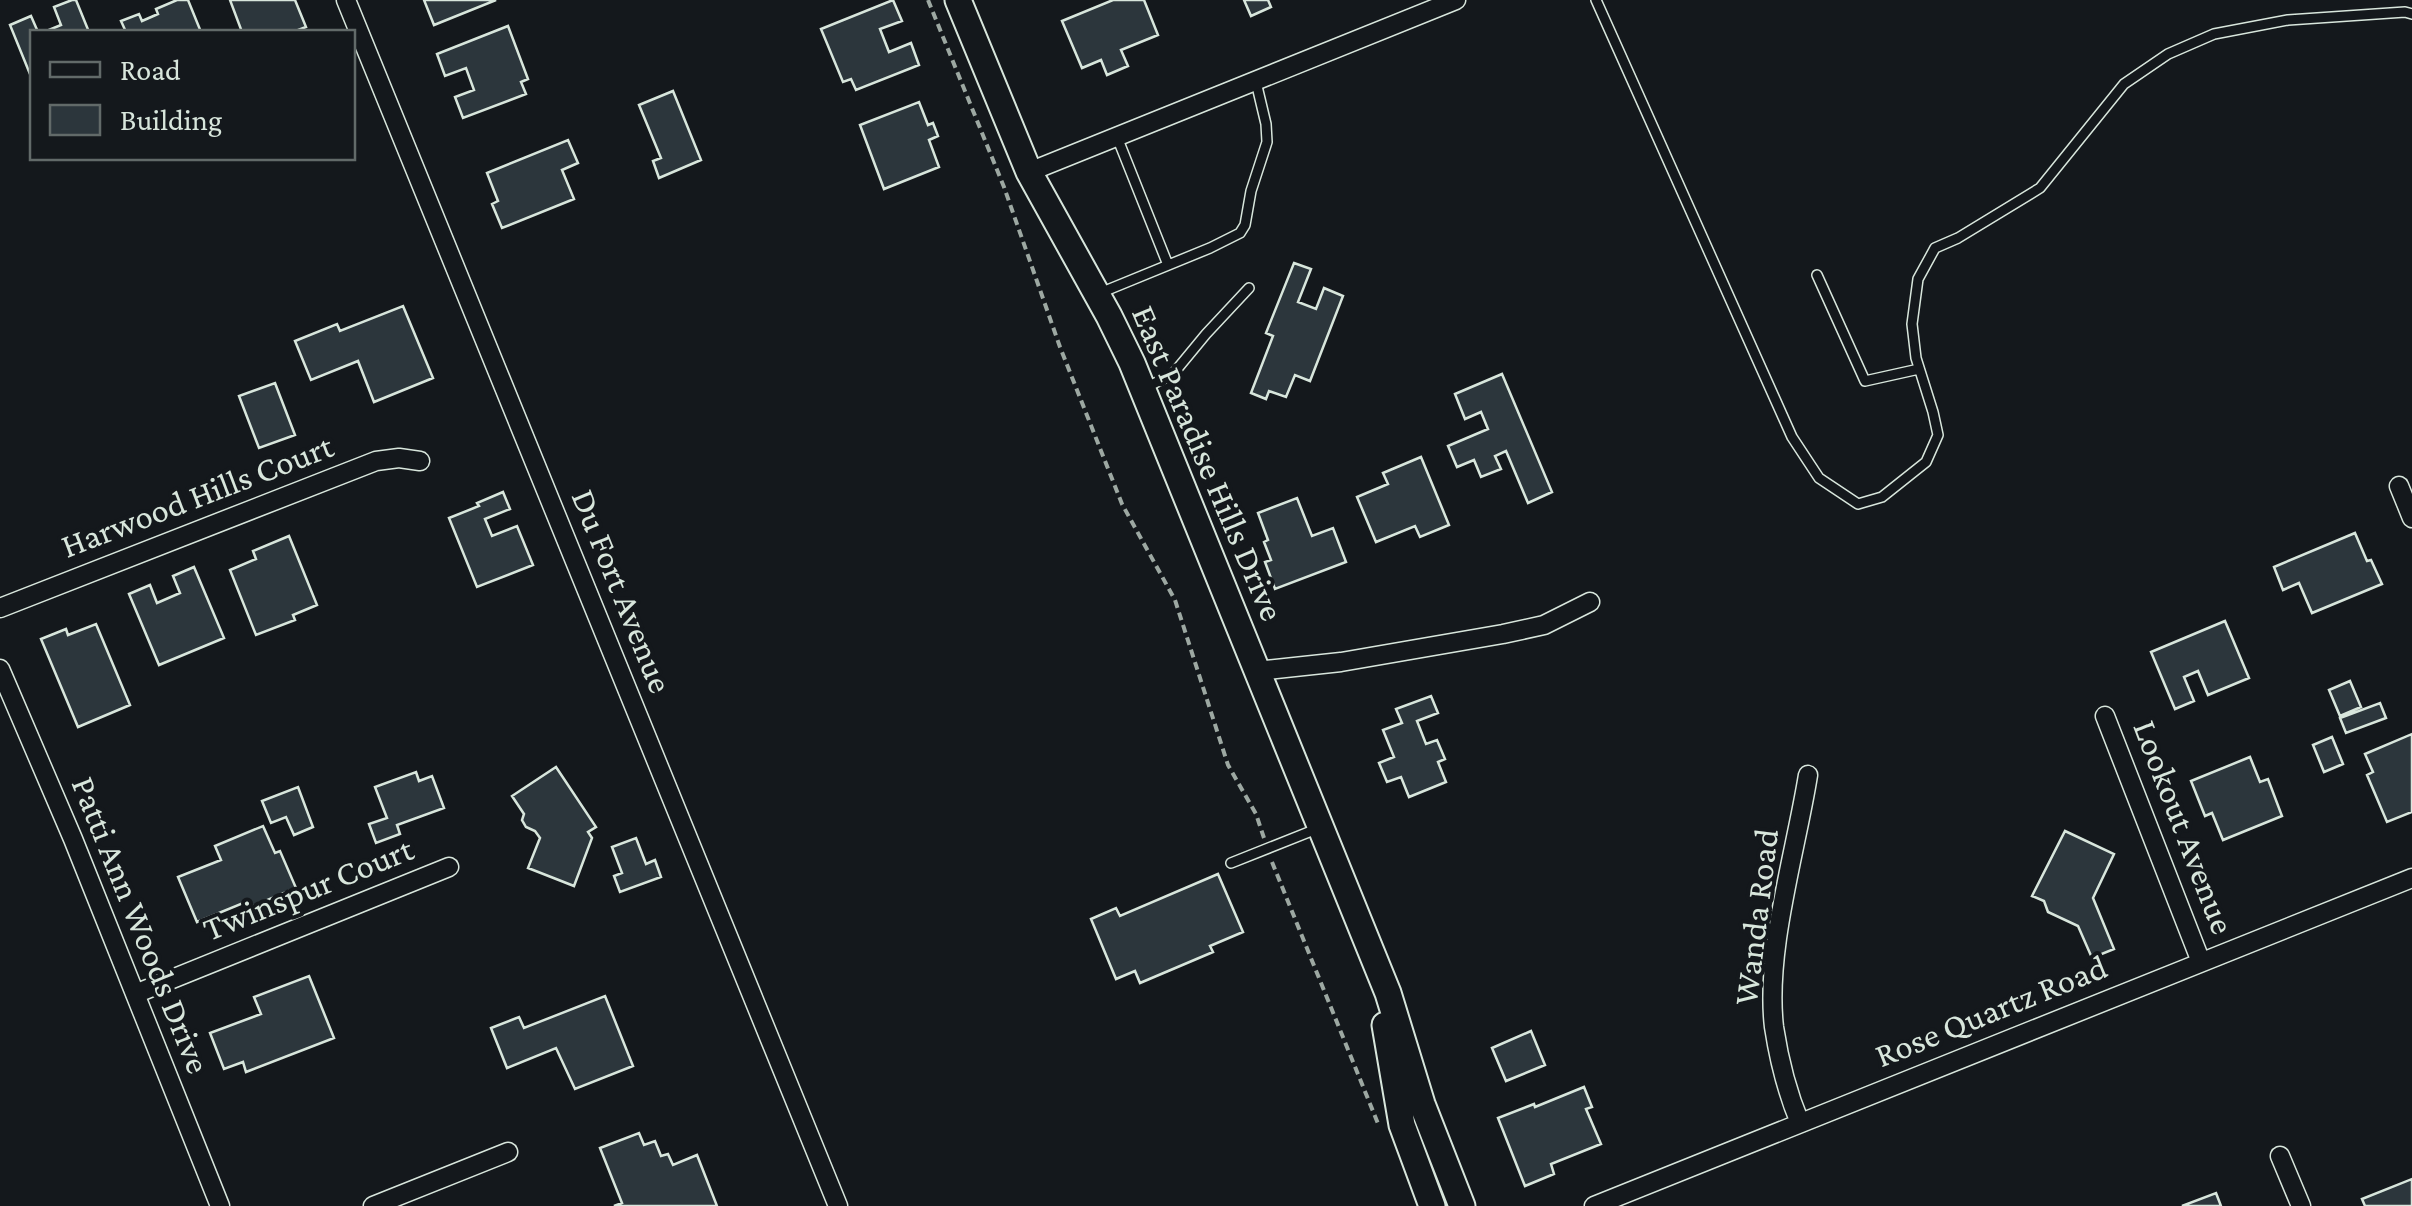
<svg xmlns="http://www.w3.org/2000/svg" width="2412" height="1206" font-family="'Crimson Pro',serif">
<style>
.building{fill:#2c363c;stroke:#d8e6dc;stroke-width:2.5}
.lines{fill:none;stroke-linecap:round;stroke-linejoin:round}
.service-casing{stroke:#d8e6dc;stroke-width:12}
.minor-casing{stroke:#d8e6dc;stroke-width:21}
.secondary-casing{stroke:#d8e6dc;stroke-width:29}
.path{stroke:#9da8a2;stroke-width:4;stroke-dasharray:8 5;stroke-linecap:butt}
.service{stroke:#14181c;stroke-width:9}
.minor{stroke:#14181c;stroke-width:18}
.secondary{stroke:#14181c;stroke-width:25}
.labels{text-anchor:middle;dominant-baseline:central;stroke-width:8;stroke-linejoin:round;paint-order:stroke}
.street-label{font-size:35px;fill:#d8e6dc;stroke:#14181c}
</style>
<rect width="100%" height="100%" fill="#14181c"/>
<path class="building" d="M72,0H76L89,32H44L61,25L54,7Z
M177,0H188L201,32H126L121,21L139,14L142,21L158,14L156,9Z
M230,0H295L306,27L293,32H242Z
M424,0H496L434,25Z
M893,0L902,21L880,29L889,52L911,43L919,65L856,90L851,79L843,82L821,29Z
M1113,0H1144L1158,35L1121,50L1128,66L1107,75L1101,60L1082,68L1062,21Z
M1244,0H1268L1271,7L1251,16Z
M31,16L38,32H32V79L10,25Z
M508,26L528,79L521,82L526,94L463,118L455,97L474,90L466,68L445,76L437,54Z
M673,91L701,160L659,178L653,161L661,158L639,105Z
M919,102L928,125L933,123L938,136L929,140L939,167L884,189L860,125Z
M568,140L578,163L562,170L574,199L502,228L492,204L498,201L487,173Z
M1294,263L1311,269L1298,302L1316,309L1324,288L1343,296L1310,381L1295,375L1286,397L1269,391L1266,399L1251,393L1273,336L1266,333Z
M403,306L433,378L374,402L358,361L311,380L295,341L337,324L340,331Z
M1502,374L1552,492L1528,503L1506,451L1495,456L1501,469L1481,477L1474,460L1457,467L1448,446L1488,429L1481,412L1465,419L1455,394Z
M275,383L295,435L259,448L239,396Z
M1421,457L1449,525L1420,537L1415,526L1376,542L1357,497L1388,484L1383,473Z
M503,492L510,509L485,519L492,536L517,526L533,565L477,587L449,518L479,506L477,503Z
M1297,498L1312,536L1333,528L1346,562L1275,589L1265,562L1271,560L1264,542L1268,540L1258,513Z
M2355,533L2367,561L2371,560L2382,584L2312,613L2299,583L2283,590L2274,567Z
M289,536L317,605L293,615L295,620L256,635L230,570L256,559L253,551Z
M194,567L224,638L159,665L129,594L150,585L157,603L180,593L173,576Z
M2225,621L2249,678L2208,695L2198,671L2184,677L2194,701L2175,709L2151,652Z
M96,624L130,705L78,727L41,639L66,629L68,635Z
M2350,681L2361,707L2340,716L2329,690Z
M1431,696L1438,713L1417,721L1426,744L1437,740L1445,759L1438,762L1446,782L1409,797L1401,777L1387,782L1379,763L1394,757L1383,730L1402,723L1396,709Z
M2380,703L2386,718L2346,733L2340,718Z
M2412,734V812L2387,822L2367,775L2373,772L2365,754Z
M2332,737L2343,764L2324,772L2313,745Z
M2250,757L2260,782L2268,779L2282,816L2223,840L2212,813L2205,816L2191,781Z
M556,767L596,827L588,832L592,838L574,886L528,868L540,838L535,831L526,827L522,820L524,814L512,796Z
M416,772L419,781L432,776L444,808L397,825L400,834L376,843L369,824L387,818L375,787Z
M298,787L313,827L294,835L286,817L271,823L262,801Z
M263,826L275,853L280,851L296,888L246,909L243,903L197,922L178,877L221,860L215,846Z
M2065,831L2114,854L2093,898L2114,949L2092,958L2078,926L2048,912L2044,901L2032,896Z
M636,838L646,864L655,860L661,877L620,892L614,876L622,873L612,847Z
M1218,874L1243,932L1210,946L1213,952L1140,983L1135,971L1116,979L1091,919L1116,908L1120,916Z
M309,976L334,1038L246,1072L243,1062L224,1069L210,1033L261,1014L254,997Z
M605,996L633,1066L575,1089L556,1048L507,1068L491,1028L519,1017L524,1028Z
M1531,1031L1545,1065L1506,1081L1492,1048Z
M1584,1087L1592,1107L1586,1109L1601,1144L1551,1164L1554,1174L1525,1186L1498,1118L1534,1104L1535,1107Z
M639,1133L644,1145L655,1141L661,1156L668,1154L673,1165L697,1155L717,1206H614L622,1203L600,1148Z
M2412,1179V1206H2365L2362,1199Z
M2216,1193L2221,1206H2182Z"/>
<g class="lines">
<defs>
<path id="service" d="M1596,0L1792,437L1819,478L1858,504L1882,497L1926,462L1938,435L1933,412L1916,358L1912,324L1918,279L1935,248L1958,238L2040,188L2124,84L2168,54L2214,34L2288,20L2405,12L2412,14
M1117,137L1168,265
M1817,275L1865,381L1919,369
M1100,293L1210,248L1240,233L1245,225L1251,191L1267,142L1266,124L1256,82
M1145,388L1173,374L1206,334L1249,288
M1231,863L1319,828"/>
<path id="minor" d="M346,0L838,1206
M1029,172L1456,0
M2399,486L2412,518
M0,608L376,461L399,458L420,461
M0,669L73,839L220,1206
M1257,671L1341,662L1503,634L1544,625L1590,602
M2105,716L2201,962
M135,994L449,867
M1800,1123C1787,1092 1779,1060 1774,1027C1765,951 1796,851 1808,775
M2280,1156L2301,1206
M373,1206L508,1152
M1594,1206L2412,878"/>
<path id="secondary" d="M958,0L1029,172L1109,316L1132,363L1388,993L1422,1104L1462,1206
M1385,1025L1402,1125L1432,1206"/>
</defs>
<use href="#service" class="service-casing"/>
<use href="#minor" class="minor-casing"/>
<use href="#secondary" class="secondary-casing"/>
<path class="path" d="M928,0L1004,187L1060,347L1122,504L1175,600L1228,765L1256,814L1264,838
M1272,862L1379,1126"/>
<use href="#service" class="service"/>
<use href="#minor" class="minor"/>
<use href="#secondary" class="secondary"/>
</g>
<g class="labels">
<g class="street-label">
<text transform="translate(1208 463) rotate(67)">East Paradise Hills Drive</text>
<text transform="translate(197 496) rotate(-21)">Harwood Hills Court</text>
<text transform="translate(622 591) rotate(68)">Du Fort Avenue</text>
<text transform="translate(2184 827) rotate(69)">Lookout Avenue</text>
<text transform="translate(308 889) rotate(-22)">Twinspur Court</text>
<text transform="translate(1756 917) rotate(-83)">Wanda Road</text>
<text transform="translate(141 925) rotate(68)">Patti Ann Woods Drive</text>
<text transform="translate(1991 1011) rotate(-22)">Rose Quartz Road</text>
</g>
</g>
<rect x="30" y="30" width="325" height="130" fill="#14181c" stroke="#626a69" stroke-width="2.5"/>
<rect x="50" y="62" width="50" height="15" fill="#14181c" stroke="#626a69" stroke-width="2.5"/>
<text x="120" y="80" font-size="30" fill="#d8e6dc">Road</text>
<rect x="50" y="105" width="50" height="30" fill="#2c363c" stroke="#626a69" stroke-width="2.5"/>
<text x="120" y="130" font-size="30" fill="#d8e6dc">Building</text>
</svg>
